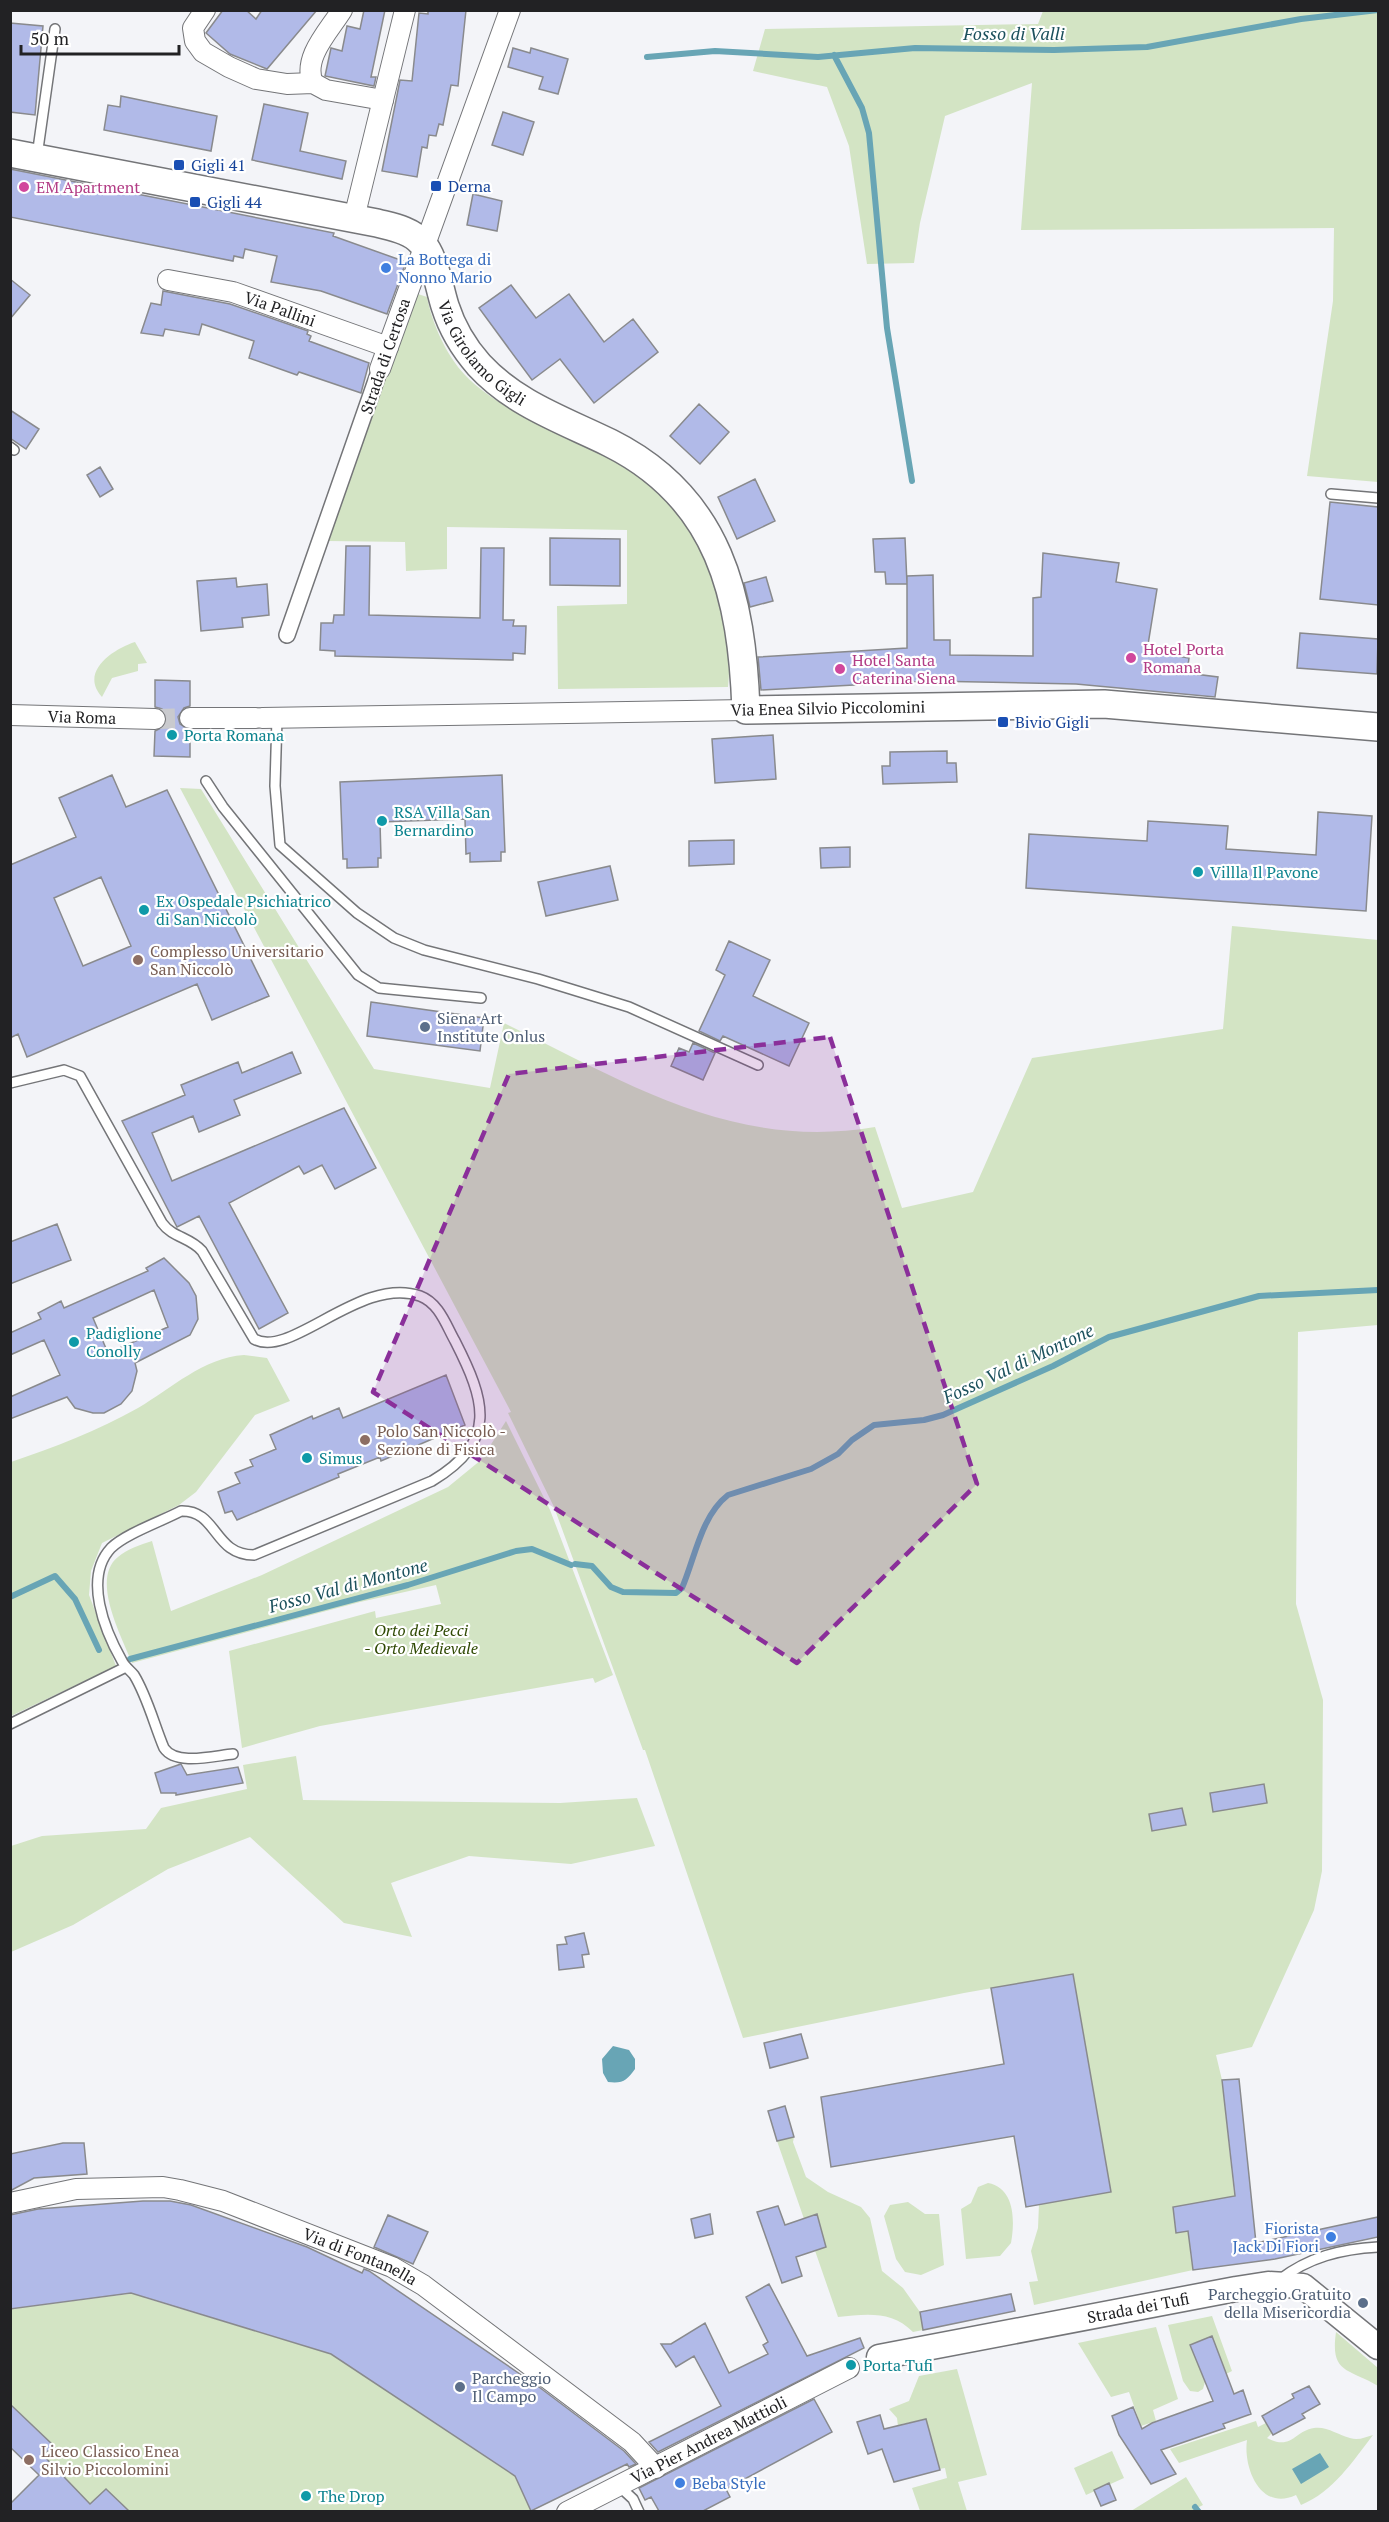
<svg xmlns="http://www.w3.org/2000/svg" width="1389" height="2522" font-family="'PT Serif',serif">
<style>
.green{fill:#d3e4c4}
.water{fill:#68a5b5}
.lines{fill:none;stroke-linecap:round;stroke-linejoin:round}
.stream{stroke:#68a5b5;stroke-width:6}
.building{fill:#b1bae8;stroke:#898a8d;stroke-width:1.5;fill-rule:evenodd}
.minor-tunnel{stroke:#c9cace;stroke-width:20;stroke-dasharray:20 10;stroke-linecap:butt}
.service-casing{stroke:#747578;stroke-width:12}
.pedestrian-casing{stroke:#747578;stroke-width:18}
.minor-casing{stroke:#747578;stroke-width:22}
.tertiary-casing{stroke:#747578;stroke-width:27}
.secondary-casing{stroke:#747578;stroke-width:30}
.service{stroke:#fff;stroke-width:9}
.pedestrian{stroke:#fff;stroke-width:15}
.minor{stroke:#fff;stroke-width:20}
.tertiary{stroke:#fff;stroke-width:24}
.secondary{stroke:#fff;stroke-width:27}
.marked{fill:#8a2f9a;fill-opacity:0.2;stroke:#8a2f9a;stroke-width:4.5;stroke-dasharray:12 8;stroke-linejoin:round}
.transit-dot{fill:#1a4fb4;stroke:#fff;stroke-width:2}
.hotel-dot{fill:#d1479c;stroke:#fff;stroke-width:2}
.shop-dot{fill:#3f7fe0;stroke:#fff;stroke-width:2}
.culture-dot{fill:#0f9aa8;stroke:#fff;stroke-width:2}
.education-dot{fill:#8d6e63;stroke:#fff;stroke-width:2}
.service-dot{fill:#5c6f8a;stroke:#fff;stroke-width:2}
.labels{text-anchor:middle;dominant-baseline:central;stroke-width:4.5;stroke-linejoin:round;paint-order:stroke}
.transit-label{font-size:16px;fill:#164399;stroke:#fff;text-anchor:start}
.hotel-label{font-size:16px;fill:#b23c85;stroke:#fff;text-anchor:start}
.shop-label{font-size:16px;fill:#366cbe;stroke:#fff;text-anchor:start}
.street-label{font-size:16px;fill:#222224;stroke:#fff}
.culture-label{font-size:16px;fill:#0d838f;stroke:#fff;text-anchor:start}
.education-label{font-size:16px;fill:#785e54;stroke:#fff;text-anchor:start}
.service-label{font-size:16px;fill:#4e5e75;stroke:#fff;text-anchor:start}
.park-label{font-size:16px;font-style:italic;fill:#2f4903;stroke:#fff}
.water-label{font-size:18px;font-style:italic;fill:#1c515d;stroke:#fff}
</style>
<rect width="100%" height="100%" fill="#f3f4f8"/>
<path class="green" d="M1043,11H1378V482L1307,476L1333,301L1334,228L1021,230L1032,83L945,116L920,223L914,263L867,264L849,146L827,87L753,71L765,29L1038,24Z
M415,293L427,297C432,323 446,355 465,375C498,410 560,432 603,454C625,466 646,476 664,493C689,517 703,548 714,579C725,613 732,651 728,687L558,689L557,606L627,604V530L447,527V569L406,571L405,542L328,541Z
M135,642L147,663L138,664V671L112,678L102,697C79,672 113,649 135,642Z
M180,788L201,789L374,1069L490,1088L504,1023C626,1082 733,1151 875,1127L902,1208L973,1192L1032,1058L1223,1029L1232,926L1378,940V1325L1298,1332L1296,1604L1323,1700L1322,1871L1314,1910L1252,2047L1216,2055L1222,2080L1236,2213L1190,2252L1193,2270L1034,2305L1029,2282L1038,2281L1031,2251L1038,2228L1039,2204L1110,2192L1073,1974L964,1993L743,2038L645,1750H643L554,1507L508,1413L511,1412Z
M244,1355L267,1358L290,1401L255,1415L196,1492L179,1505L102,1543L91,1571L89,1595L116,1666L11,1716V1462C55,1447 97,1431 138,1408C172,1388 203,1358 244,1355Z
M506,1421L550,1510L613,1675L595,1683L593,1678L320,1726L242,1748L229,1651L375,1611L376,1618L441,1604L436,1585L360,1602L132,1663C122,1637 90,1579 118,1557C127,1549 140,1545 152,1541L171,1611L262,1575L448,1487L481,1460Z
M296,1756L303,1800L560,1803L637,1798L655,1846L571,1864L469,1856L391,1883L412,1937L344,1923L250,1837L168,1869L73,1925L11,1952V1846L42,1836L146,1829L161,1808L247,1789L243,1765Z
M794,2137L793,2142L806,2177L828,2192L861,2207L870,2218L882,2271L903,2288L920,2312L923,2330L913,2332C892,2310 865,2314 838,2317L777,2141Z
M988,2183C1015,2188 1015,2221 1011,2243L1000,2256L966,2259L961,2209L971,2203L978,2187Z
M908,2202L925,2214H939L944,2265L921,2275L905,2272L896,2259L884,2216L890,2205Z
M145,2292V2298L331,2354L515,2476L531,2511H129L106,2489L90,2504L43,2455L53,2445L11,2404L10,2309Z
M1212,2316L1232,2371L1226,2374L1212,2337L1191,2344L1205,2382L1203,2389L1198,2392L1190,2391L1183,2381L1168,2325Z
M1156,2327L1178,2399L1153,2410L1156,2421L1141,2426L1129,2392L1111,2397L1078,2343Z
M1336,2332L1378,2368V2386C1348,2368 1330,2374 1336,2332Z
M957,2369L987,2475L958,2482L967,2511H920L912,2488L947,2478L945,2468L939,2469L925,2419L902,2424L909,2451L901,2452L897,2418L889,2409L909,2401L919,2376Z
M1256,2421L1258,2427L1266,2423L1272,2433L1267,2438C1292,2451 1294,2431 1314,2428C1327,2426 1338,2435 1350,2438C1358,2441 1366,2437 1373,2435C1353,2461 1333,2492 1301,2505L1296,2495C1260,2512 1243,2467 1247,2440L1179,2463L1170,2449Z
M1112,2451L1124,2478L1086,2495L1074,2468Z
M1186,2477L1203,2505L1191,2511H1131Z"/>
<path class="water" d="M613,2046L629,2050L635,2059V2069C627,2080 623,2084 608,2082L603,2073L602,2059Z
M1320,2453L1329,2467L1301,2484L1292,2469Z"/>
<g class="lines">
<path class="stream" d="M834,55L862,108L869,133L887,328L912,481
M647,57L715,51L818,57L915,48L1054,50L1147,47L1301,19L1378,10
M575,1564L592,1566L611,1587L623,1592L676,1593L682,1588C695,1558 701,1516 728,1495L811,1469L838,1454L852,1440L874,1425L924,1420L943,1415L1053,1366L1109,1337L1259,1296L1378,1290
M10,1597L55,1576L75,1599L99,1650
M130,1659L408,1585L516,1551L532,1549L571,1565
M1195,2507L1199,2512"/>
</g>
<path class="building" d="M223,10H246L256,19L262,10H317L267,69L230,54L206,33Z
M364,10H385L371,77H376L374,86L325,76L331,48L342,51L347,26L360,29Z
M428,10H466L458,86L451,85L443,125L439,124L436,136L429,135L427,148L422,147L417,177L382,171L400,80L412,81L419,13L428,14Z
M10,23L43,26L35,115L10,112Z
M513,48L530,53L531,48L568,59L558,94L539,89L543,77L508,67Z
M121,96L217,116L211,151L104,130L108,105L120,107Z
M264,104L308,113L300,151L346,161L342,179L252,160Z
M503,112L534,122L523,155L492,145Z
M10,169L334,233L333,236L406,262L387,314L321,291L271,282L277,256L245,249L243,258L234,256L233,261L10,217Z
M473,194L502,201L497,231L467,225Z
M10,279L30,295L10,319Z
M511,285L536,318L569,294L604,342L633,319L658,352L594,403L560,359L532,380L479,308Z
M163,291L230,304L308,331L307,334L311,336L309,341L369,363L361,393L299,372L297,375L249,358L254,341L202,324L199,335L165,329L163,336L141,333L151,303L161,305Z
M699,404L729,432L700,464L670,436Z
M10,410L39,429L26,449L10,438Z
M100,467L113,489L100,497L87,475Z
M755,479L775,521L737,539L718,497Z
M1330,502L1378,507V605L1320,599Z
M550,538L620,539V586L550,585Z
M905,538L907,584H886L885,572H875L873,539Z
M346,546H370L369,615L480,618L481,548H504L503,620H514L513,626H526L525,654L513,653V660L335,656V651L320,650L321,623H333L334,615H344Z
M1043,553L1119,563L1116,582L1157,589L1147,651L1189,658L1187,673L1218,677L1215,697L1076,684L928,681L761,690L758,657L907,648V576L933,575L934,640H950V655L1033,656V598L1041,597Z
M766,577L773,601L750,607L744,583Z
M236,578L237,587L267,584L269,615L242,618L243,627L201,631L197,581Z
M1300,633L1378,639L1377,674L1297,668Z
M155,680L190,681V706L184,708L178,717L180,724L190,730V757L154,756L155,731L165,726L167,719L162,709L155,707Z
M773,735L776,779L715,783L712,739Z
M947,751V763H956L957,782L883,784L882,766H890V752Z
M112,775L126,807L167,790L269,996L212,1020L197,984L27,1057L18,1034L10,1038V865L76,837L59,798ZM101,877L131,946L83,966L54,898Z
M502,775L505,852H501V861L470,862V853L466,854L465,819L380,822L381,858H378V867L347,868V859H343L340,782Z
M1318,812L1372,816L1366,911L1026,888L1029,834L1147,841L1148,821L1228,826L1226,849L1316,855Z
M734,840V864L689,866V841Z
M850,847V867L821,868L820,848Z
M610,866L618,900L546,916L538,882Z
M729,941L770,960L753,996L809,1023L789,1066L723,1036L720,1041L699,1031L725,975L716,970Z
M371,1002L484,1018L480,1051L367,1036Z
M693,1043L715,1053L703,1080L671,1066L679,1048L689,1052Z
M292,1052L301,1073L234,1100L240,1115L199,1132L193,1116L152,1133L172,1181L344,1108L376,1168L335,1189L322,1165L304,1174L299,1166L229,1203L288,1313L259,1329L199,1216L177,1227L122,1121L185,1095L181,1085L238,1062L242,1073Z
M57,1224L71,1260L10,1284V1242Z
M164,1258L189,1283L196,1296L198,1319L190,1335L135,1363L137,1371L132,1391L121,1404L104,1413H93L75,1408L67,1397L10,1419V1397L60,1375L44,1340L10,1355V1333L41,1319L38,1313L61,1301L64,1308L148,1271L146,1268ZM154,1290L168,1327L108,1353L93,1318Z
M446,1375L465,1425L381,1461L380,1457L338,1474L339,1477L237,1520L232,1511L225,1513L218,1492L240,1483L235,1473L253,1466L250,1460L276,1449L270,1435L312,1416L313,1419L339,1408L343,1418Z
M181,1764L187,1775L238,1767L243,1783L176,1795V1793H161L155,1773Z
M1264,1784L1267,1803L1213,1812L1210,1793Z
M1182,1808L1186,1825L1152,1831L1149,1814Z
M584,1933L589,1954L582,1955L584,1967L559,1970L557,1945L567,1944L565,1937Z
M1073,1974L1111,2192L1026,2207L1014,2136L831,2167L821,2097L1004,2064L991,1988Z
M801,2034L808,2058L770,2068L764,2043Z
M1239,2079L1256,2243L1378,2217V2237L1275,2259L1193,2270L1188,2231L1176,2233L1173,2207L1235,2196L1222,2080Z
M785,2106L794,2137L777,2141L768,2111Z
M63,2143H84L87,2174L34,2178L10,2191V2154Z
M143,2201H170L191,2205L307,2247L362,2273L364,2269L369,2271L539,2387L624,2451L636,2464L629,2467L627,2464L531,2511L515,2476L331,2354L131,2293L10,2309V2215L38,2209Z
M778,2206L785,2225L817,2214L826,2247L796,2257L802,2276L782,2283L757,2212Z
M710,2214L713,2234L695,2238L691,2219Z
M388,2215L428,2232L413,2264L374,2247Z
M769,2284L807,2356L860,2338L864,2348L658,2452L649,2442L721,2406L694,2356L676,2367L661,2344H671L705,2323L729,2373L768,2354L763,2345L768,2342L746,2297Z
M1011,2294L1015,2311L923,2330L920,2312Z
M1212,2336L1234,2394L1243,2390L1251,2414L1223,2424L1225,2428L1161,2450L1176,2474L1151,2484L1119,2435L1112,2416L1133,2407L1142,2429L1152,2423L1213,2401L1190,2345Z
M1309,2386L1320,2404L1302,2414L1305,2418L1273,2435L1262,2416L1294,2398L1292,2394Z
M814,2399L832,2432L726,2489L730,2497L703,2511H659L651,2497L645,2500L639,2488Z
M10,2404L54,2446L43,2455L90,2504L106,2489L129,2511H10V2504L39,2475L10,2447Z
M880,2415L884,2429L926,2419L940,2470L894,2482L882,2449L868,2454L857,2422Z
M1109,2483L1116,2500L1101,2506L1094,2490Z"/>
<g class="lines">
<path class="minor-tunnel" d="M155,719L190,718"/>
<defs>
<path id="service" d="M37,156L55,29
M10,447L14,450
M1331,494L1378,498
M277,718L275,786L280,845L357,913L394,938L424,950L538,979L629,1007L758,1065
M206,781L223,807L358,975L379,988L481,998
M10,1083L64,1070L80,1076L162,1223C173,1238 190,1237 202,1251L254,1339C290,1360 361,1275 420,1296C439,1303 446,1325 455,1341C485,1400 499,1441 432,1481L254,1555C213,1555 218,1510 181,1511C162,1521 125,1534 111,1548C83,1578 105,1631 122,1661C125,1667 130,1670 134,1675C147,1696 154,1724 164,1748C176,1766 213,1756 233,1754
M10,1724L126,1667
M1279,2280C1309,2257 1341,2249 1378,2247
M619,2486L633,2499L639,2512"/>
<path id="pedestrian" d="M287,635L380,369"/>
<g id="minor">
<path d="M205,10L193,28L195,41L203,52L229,67L256,79L287,84L313,83L326,90L383,100"/>
<path d="M313,83C302,58 329,31 342,10"/>
<path d="M354,218L405,10"/>
<path id="s1" d="M168,280L233,292L388,347"/>
<path d="M380,369L510,10"/>
<path id="s2" d="M10,715L155,719"/>
<path d="M190,718H256"/>
<path d="M262,718L746,710"/>
<path id="s3" d="M10,2203L76,2189L163,2187L180,2190L223,2201L392,2267L423,2285L632,2442L656,2468"/>
<path id="s4" d="M567,2512L849,2368"/>
</g>
<g id="tertiary">
<path id="s5" d="M879,2357L1236,2289L1268,2284L1303,2286L1378,2347"/>
</g>
<g id="secondary">
<path id="s6" d="M10,153L377,223C392,227 411,230 422,243C435,258 439,287 445,306C452,328 464,348 479,365C515,404 563,420 610,443C720,498 742,597 746,710L1104,704L1378,727"/>
</g>
</defs>
<use href="#service" class="service-casing"/>
<use href="#pedestrian" class="pedestrian-casing"/>
<use href="#minor" class="minor-casing"/>
<use href="#tertiary" class="tertiary-casing"/>
<use href="#secondary" class="secondary-casing"/>
<use href="#service" class="service"/>
<use href="#pedestrian" class="pedestrian"/>
<use href="#minor" class="minor"/>
<use href="#tertiary" class="tertiary"/>
<use href="#secondary" class="secondary"/>
</g>
<path class="marked" d="M830,1037L977,1484L797,1663L373,1392L509,1074Z"/>
<g class="transit-dot">
<rect x="173" y="159" width="12" height="12" rx="3"/>
<rect x="430" y="180" width="12" height="12" rx="3"/>
<rect x="189" y="196" width="12" height="12" rx="3"/>
<rect x="997" y="716" width="12" height="12" rx="3"/>
</g>
<g class="hotel-dot">
<circle cx="24" cy="187" r="6"/>
<circle cx="1131" cy="658" r="6"/>
<circle cx="840" cy="669" r="6"/>
</g>
<g class="shop-dot">
<circle cx="386" cy="268" r="6"/>
<circle cx="1331" cy="2237" r="6"/>
<circle cx="680" cy="2483" r="6"/>
</g>
<g class="culture-dot">
<circle cx="172" cy="735" r="6"/>
<circle cx="382" cy="821" r="6"/>
<circle cx="1198" cy="872" r="6"/>
<circle cx="144" cy="910" r="6"/>
<circle cx="74" cy="1342" r="6"/>
<circle cx="307" cy="1458" r="6"/>
<circle cx="851" cy="2365" r="6"/>
<circle cx="306" cy="2496" r="6"/>
</g>
<g class="education-dot">
<circle cx="138" cy="960" r="6"/>
<circle cx="365" cy="1440" r="6"/>
<circle cx="29" cy="2460" r="6"/>
</g>
<g class="service-dot">
<circle cx="425" cy="1027" r="6"/>
<circle cx="1363" cy="2303" r="6"/>
<circle cx="460" cy="2387" r="6"/>
</g>
<g class="labels">
<g class="transit-label">
<text x="191" y="165">Gigli 41</text>
<text x="448" y="186">Derna</text>
<text x="207" y="202">Gigli 44</text>
<text x="1015" y="722">Bivio Gigli</text>
</g>
<g class="hotel-label">
<text x="36" y="187">EM Apartment</text>
<text x="1143" y="649">Hotel Porta<tspan x="1143" dy="18">Romana</tspan></text>
<text x="852" y="660">Hotel Santa<tspan x="852" dy="18">Caterina Siena</tspan></text>
</g>
<g class="shop-label">
<text x="398" y="259">La Bottega di<tspan x="398" dy="18">Nonno Mario</tspan></text>
<text x="1319" y="2228" text-anchor="end">Fiorista<tspan x="1319" dy="18">Jack Di Fiori</tspan></text>
<text x="692" y="2483">Beba Style</text>
</g>
<g class="street-label">
<text stroke="none"><textPath href="#s1" startOffset="116">Via Pallini</textPath></text>
<text stroke="none"><textPath href="#s6" startOffset="552">Via Girolamo Gigli</textPath></text>
<text transform="translate(385 356) rotate(-71)">Strada di Certosa</text>
<text transform="translate(828 708) rotate(-1)">Via Enea Silvio Piccolomini</text>
<text stroke="none"><textPath href="#s2" startOffset="72">Via Roma</textPath></text>
<text stroke="none"><textPath href="#s3" startOffset="364">Via di Fontanella</textPath></text>
<text stroke="none"><textPath href="#s5" startOffset="264">Strada dei Tufi</textPath></text>
<text stroke="none"><textPath href="#s4" startOffset="159">Via Pier Andrea Mattioli</textPath></text>
</g>
<g class="culture-label">
<text x="184" y="735">Porta Romana</text>
<text x="394" y="812">RSA Villa San<tspan x="394" dy="18">Bernardino</tspan></text>
<text x="1210" y="872">Villla Il Pavone</text>
<text x="156" y="901">Ex Ospedale Psichiatrico<tspan x="156" dy="18">di San Niccolò</tspan></text>
<text x="86" y="1333">Padiglione<tspan x="86" dy="18">Conolly</tspan></text>
<text x="319" y="1458">Simus</text>
<text x="863" y="2365">Porta Tufi</text>
<text x="318" y="2496">The Drop</text>
</g>
<g class="education-label">
<text x="150" y="951">Complesso Universitario<tspan x="150" dy="18">San Niccolò</tspan></text>
<text x="377" y="1431">Polo San Niccolò -<tspan x="377" dy="18">Sezione di Fisica</tspan></text>
<text x="41" y="2451">Liceo Classico Enea<tspan x="41" dy="18">Silvio Piccolomini</tspan></text>
</g>
<g class="service-label">
<text x="437" y="1018">Siena Art<tspan x="437" dy="18">Institute Onlus</tspan></text>
<text x="1351" y="2294" text-anchor="end">Parcheggio Gratuito<tspan x="1351" dy="18">della Misericordia</tspan></text>
<text x="472" y="2378">Parcheggio<tspan x="472" dy="18">Il Campo</tspan></text>
</g>
<g class="park-label">
<text x="421" y="1630">Orto dei Pecci<tspan x="421" dy="18">- Orto Medievale</tspan></text>
</g>
<g class="water-label">
<text x="1014" y="33">Fosso di Valli</text>
<text transform="translate(1018 1363) rotate(-25)">Fosso Val di Montone</text>
<text transform="translate(348 1585) rotate(-15)">Fosso Val di Montone</text>
</g>
</g>
<rect width="1389" height="2522" fill="none" stroke="#222224" stroke-width="24"/>
<path d="M21 45v9h158v-9" fill="none" stroke="#222224" stroke-width="3"/>
<text x="30" y="45" font-size="18" fill="#222224" stroke="#ffffff" stroke-width="4.5" paint-order="stroke">50 m</text>
</svg>
